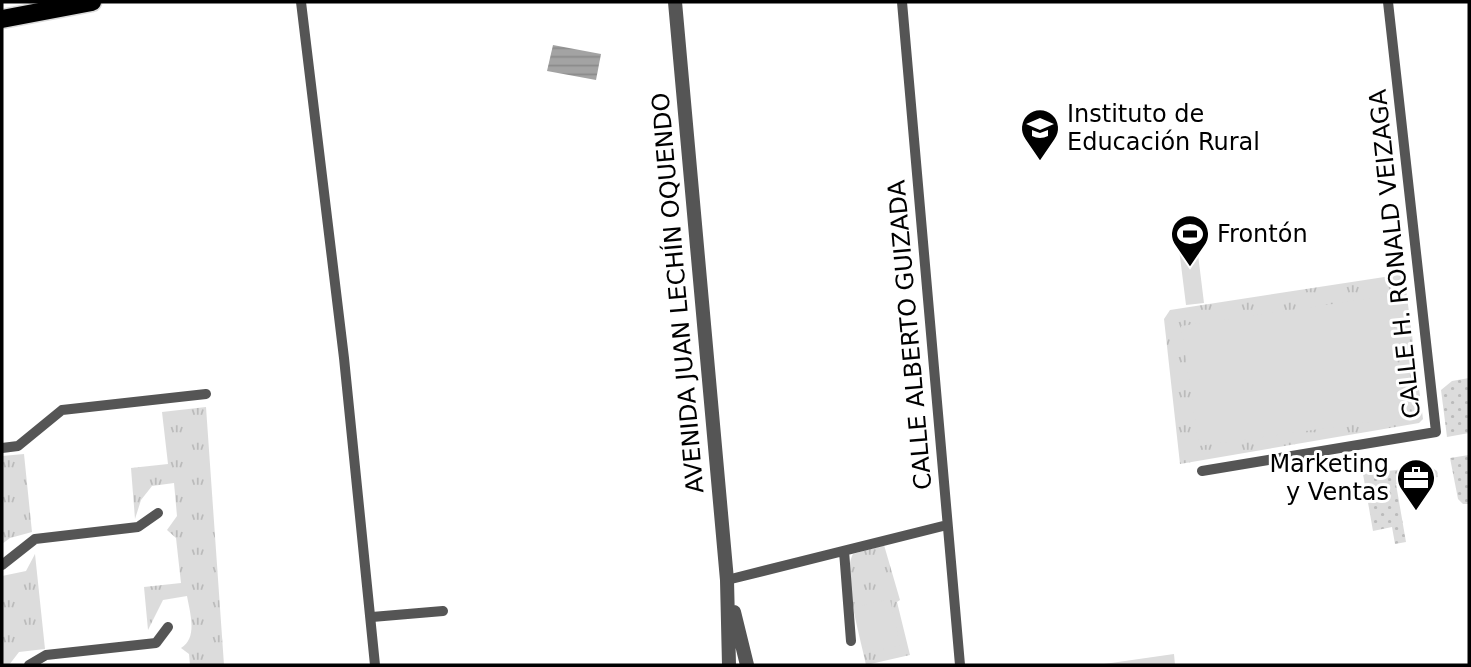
<svg xmlns="http://www.w3.org/2000/svg" width="1471" height="667" font-family="'DejaVu Sans',sans-serif">
<style>
.grass{fill:url(#grass-dots)}
.park{fill:url(#park-tufts)}
.pitch{fill:#dcdcdc}
.water{fill:url(#water-rules)}
.lines{fill:none;stroke-linecap:round;stroke-linejoin:round}
.primary-casing{stroke:#dbdbdb;stroke-width:21}
.minor{stroke:#555;stroke-width:10}
.tertiary{stroke:#555;stroke-width:14}
.primary{stroke:#000;stroke-width:18}
.labels{text-anchor:middle;dominant-baseline:central;stroke-width:6;stroke-linejoin:round;paint-order:stroke}
.poi-label{font-size:24px;fill:#000;stroke:#fff;text-anchor:start}
.street-label{font-size:24px;fill:#000;stroke:#fff}
</style>
<defs>
<pattern id="grass-dots" width="8" height="8" patternUnits="userSpaceOnUse" patternTransform="scale(1.75)"><rect width="8" height="8" fill="#dcdcdc"/><path d="M2 2h.1M6 6h.1" fill="none" stroke="#bbb" stroke-width="1.8" stroke-linecap="round"/></pattern>
<pattern id="park-tufts" width="24" height="20" patternUnits="userSpaceOnUse" patternTransform="scale(1.75)"><rect width="24" height="20" fill="#dcdcdc"/><path d="M3 7l-1-3M5 7V3M7 7l1-3M15 17l-1-3M17 17v-4M19 17l1-3" fill="none" stroke="#bbb"/></pattern>
<pattern id="water-rules" width="6" height="5" patternUnits="userSpaceOnUse" patternTransform="scale(1.75)"><rect width="6" height="5" fill="#a3a3a3"/><path d="M0 2.5h6" fill="none" stroke="#8b8b8b"/></pattern>
</defs>
<rect width="100%" height="100%" fill="#fff"/>
<path class="grass" d="M1469,378V433L1447,437L1441,390L1452,381Z
M1469,455V504H1463L1458,499L1450,458Z
M1429,466L1437,471L1438,477L1396,484L1406,542L1395,544L1392,527L1373,531L1363,474Z"/>
<path class="park" d="M1404,274L1423,419L1419,423L1180,464L1164,319L1170,310Z
M206,407L224,665H190L189,654L181,648C198,638 190,613 187,596L163,600L148,630L144,587L181,583L176,538L167,530L177,516L174,483L152,486L141,500L135,519L131,468L168,464L162,412Z
M24,454L32,532L10,538L2,544V456Z
M884,545L900,600L897,602L910,655L866,665C861,639 841,575 853,554Z
M35,554L45,649L19,652L9,665H2V576L26,571Z"/>
<path class="pitch" d="M1195,230L1204,303L1186,305L1177,233Z
M1388,296L1405,417L1199,446L1181,326Z
M890,599L900,645L867,653L856,607Z
M1174,654L1175,665H1097Z"/>
<path class="water" d="M553,45L601,54L596,80L547,71Z"/>
<g class="lines">
<defs>
<path id="primary" d="M2,19L92,2"/>
</defs>
<use href="#primary" class="primary-casing"/>
<path class="minor" d="M301,2L344,358L375,665
M902,2L960,665
M2,448L18,446L62,410L206,394
M1202,471L1436,432L1388,2
M844,551L851,641
M2,565L35,539L138,527L158,513
M727,580L947,525
M372,617L443,611
M29,665L46,655L156,643L168,627"/>
<path class="tertiary" d="M675,2L727,580L729,665
M734,612L747,665"/>
<use href="#primary" class="primary"/>
</g>
<defs>
<symbol id="university-pin" viewBox="-11 -11 22 30"><path d="M0 17L-7.5 6A9.5 9.5 0 1 1 7.5 6Z" fill="#000" stroke="#fff"/><path d="M0-5L7-2L0 1L-7-2ZM-4 1L0 2.5L4 1V4Q0 6-4 4Z" fill="#fff"/></symbol>
<symbol id="stadium-pin" viewBox="-11 -11 22 30"><path d="M0 17L-7.5 6A9.5 9.5 0 1 1 7.5 6Z" fill="#000" stroke="#fff"/><path d="M0-5a6.5 5 0 1 0 0 10a6.5 5 0 1 0 0-10ZM-3.5-1.8h7v3.6h-7Z" fill="#fff"/></symbol>
<symbol id="office-pin" viewBox="-11 -11 22 30"><path d="M0 17L-7.5 6A9.5 9.5 0 1 1 7.5 6Z" fill="#000" stroke="#fff"/><path d="M-6-3h4V-5.5h4V-3h4V5H-6ZM-1-4.5V-3h2v-1.5ZM-6 0V1H6V0Z" fill="#fff"/></symbol>
</defs>
<g fill-rule="evenodd">
<use href="#university-pin" x="1018" y="106" width="44" height="60"/>
<use href="#stadium-pin" x="1168" y="212" width="44" height="60"/>
<use href="#office-pin" x="1394" y="456" width="44" height="60"/>
</g>
<g class="labels">
<g class="poi-label">
<text x="1067" y="114">Instituto de<tspan x="1067" dy="28">Educación Rural</tspan></text>
<text x="1217" y="234">Frontón</text>
<text x="1389" y="464" text-anchor="end">Marketing<tspan x="1389" dy="28">y Ventas</tspan></text>
</g>
<g class="street-label">
<text transform="translate(1395 254) rotate(-96)">CALLE H. RONALD VEIZAGA</text>
<text transform="translate(678 293) rotate(-95)">AVENIDA JUAN LECHÍN OQUENDO</text>
<text transform="translate(910 335) rotate(-95)">CALLE ALBERTO GUIZADA</text>
</g>
</g>
<rect width="1471" height="667" fill="none" stroke="#000000" stroke-width="7"/>
</svg>
